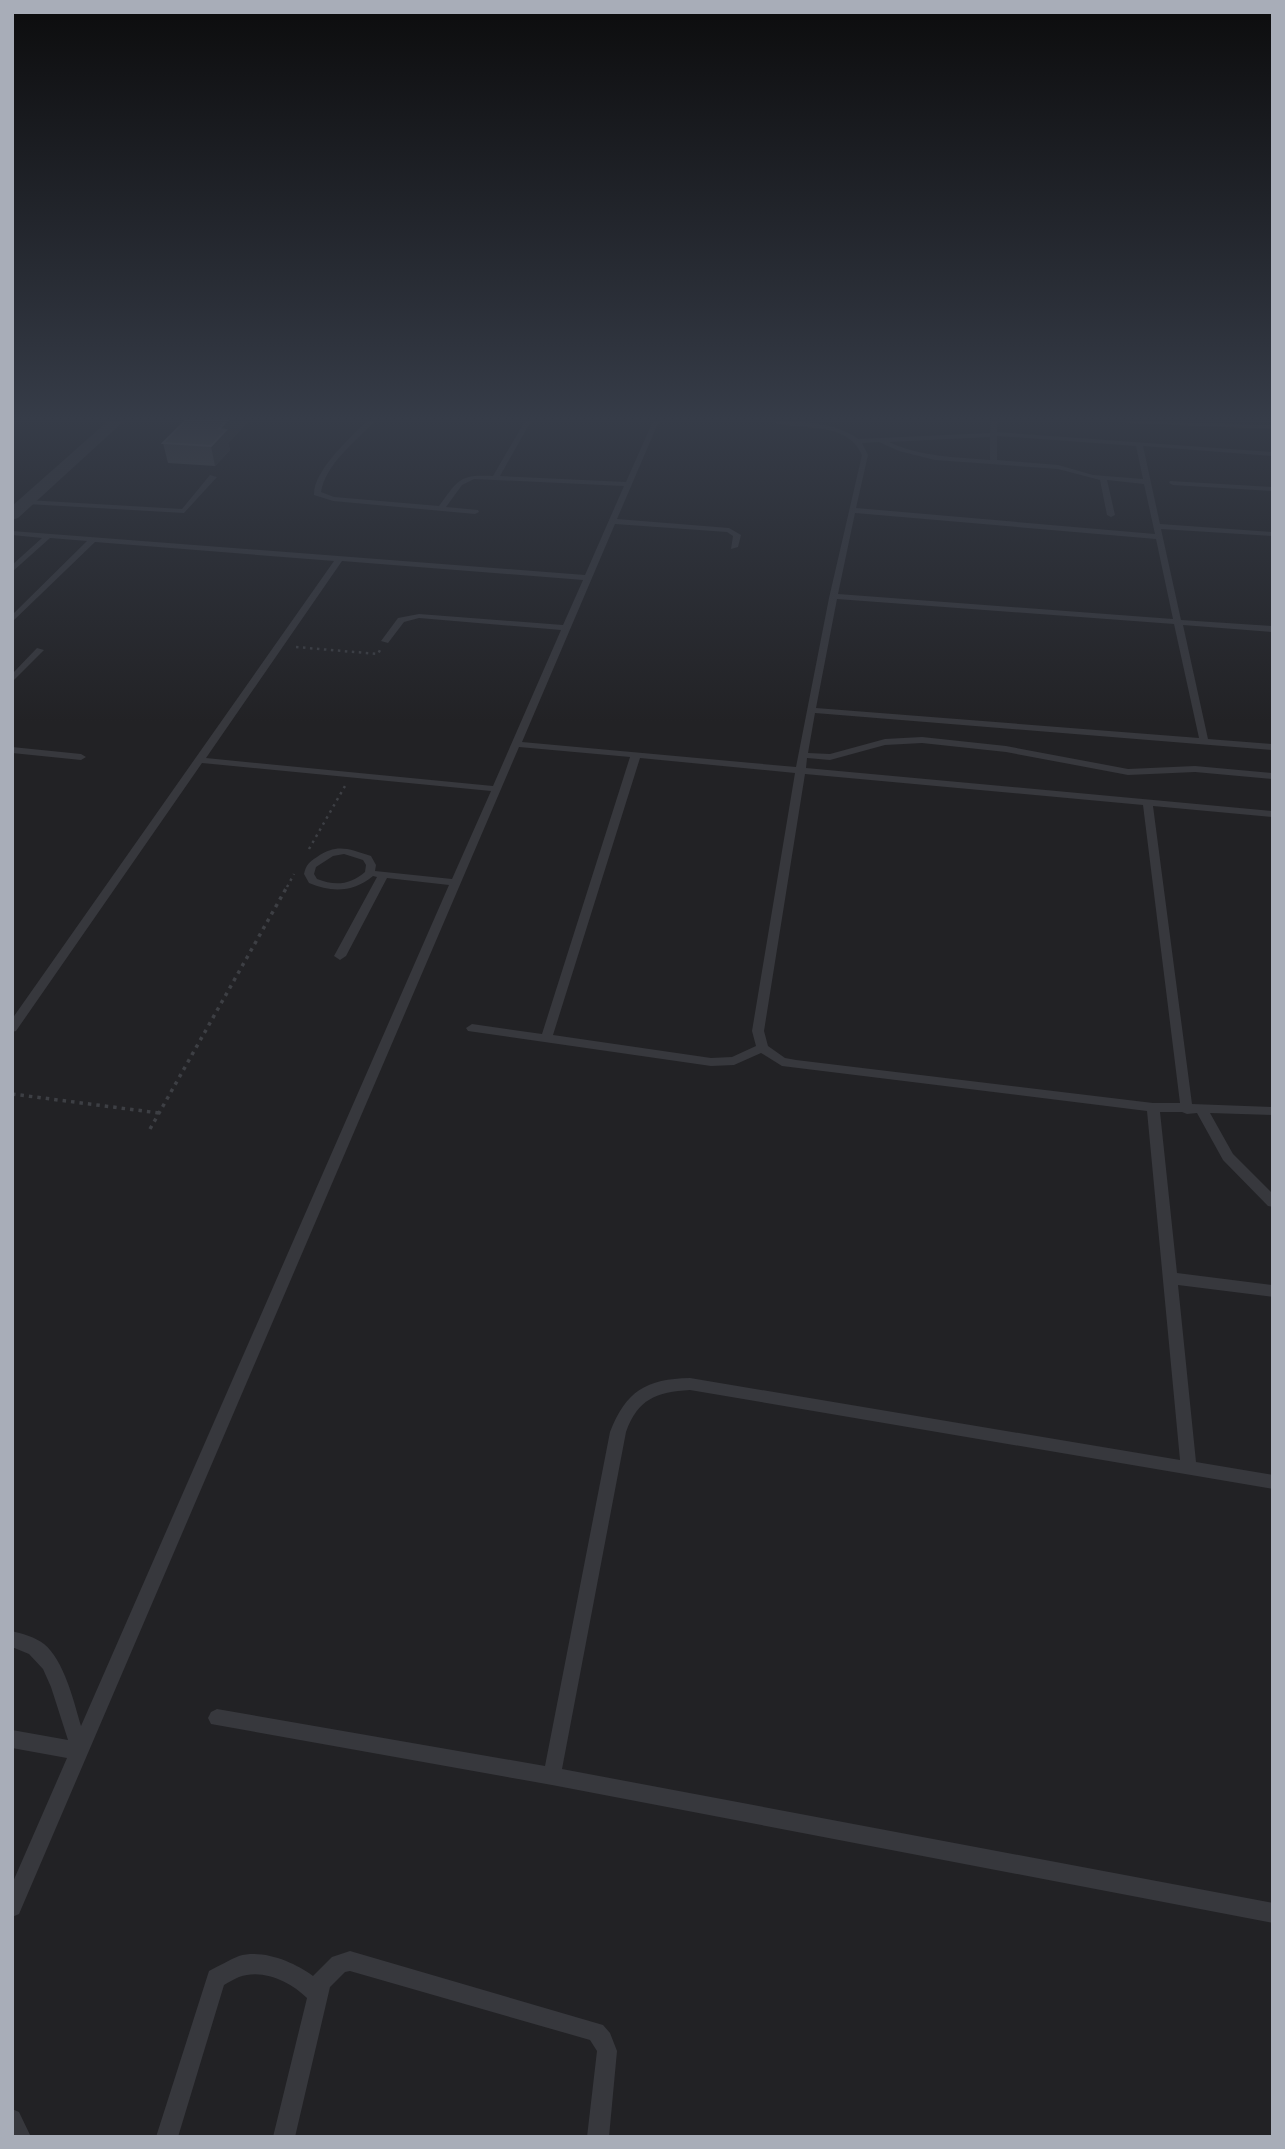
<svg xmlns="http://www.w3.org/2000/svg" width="1285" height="2149" font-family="'Noto Sans',sans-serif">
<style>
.built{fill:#222225}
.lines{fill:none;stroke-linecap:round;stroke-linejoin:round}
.path-far1{stroke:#3d3f44;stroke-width:2.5;stroke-dasharray:2.5 4.5;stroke-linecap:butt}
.path{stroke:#3d3f44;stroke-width:3.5;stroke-dasharray:3.5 5;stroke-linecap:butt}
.lane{fill:#37383d;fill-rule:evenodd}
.street{fill:#37383d;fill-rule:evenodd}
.wall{fill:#47494d}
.shaded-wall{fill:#2f3033}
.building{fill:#525359;stroke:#5f6168;stroke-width:2}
</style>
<rect width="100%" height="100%" fill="#161618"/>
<path class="built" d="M12,421H1273V2137H12Z"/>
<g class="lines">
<path class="path-far1" d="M296,647L378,654L380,650
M309,849L345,786
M287,887L294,874"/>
<path class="path" d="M12,1094L159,1113
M150,1129L288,885"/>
<path class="lane" d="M367,421H374C356,442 326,463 321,492L334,497L439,506C458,480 459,474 493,476L525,421H531L500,476L626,482L653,421H659L617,519L729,528L741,535L738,547L731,549L733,536L727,532L615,524L522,742L796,767L829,598L862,455C847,419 798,432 769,421C797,421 834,421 858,439L990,433L991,421H997V432L1273,452V456L1143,446L1160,524L1273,532V536L1161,529L1181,620L1273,626V632L1183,625L1208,739L1273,744V750L815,713L808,753L830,754L885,739L922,737L1006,746L1128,769L1195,766L1273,773V779L1195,772L1128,775L1006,752L922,743L885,745L830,760L807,758L806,768L1273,811V817L1153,806L1192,1104L1273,1107V1115L1210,1113L1233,1154L1273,1194V1207L1268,1206L1223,1160L1197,1113L1187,1114L1182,1112H1160L1177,1273L1273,1285V1297L1178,1285L1196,1462L1273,1475V1489L690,1390C656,1392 638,1399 626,1432L562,1769L1273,1903V1923L552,1785L211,1724L208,1718L211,1712L217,1709L545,1766L610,1432C626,1391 646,1379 690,1378L1180,1460L1147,1111L782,1066L761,1053L734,1065L711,1066L468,1031L466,1028L472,1024L542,1034L630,757L519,747L19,1914L12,1917V1884L67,1758L12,1748V1730L68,1740L51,1687L43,1669L29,1654L12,1647V1631C23,1634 35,1637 44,1644C64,1660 74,1702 81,1726L449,885L387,878L346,956L340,960L334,956L377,877L373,876C354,892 332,893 309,883L304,874C306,865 309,862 317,857C337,843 349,849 371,856L376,865L375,871L452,879L491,791L202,763L16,1031L12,1032V1019L334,561L95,542L12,622V615L87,541L50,538L12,572V565L42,538L12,535V531L585,575L624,486L474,479L462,485L446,507L478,510L479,512L475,514L333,501L314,495C313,471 350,438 367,421ZM997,436L1136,446L1143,479L1093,475L1058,465L997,460ZM990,437V460C955,457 921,457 889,442ZM879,442L899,451L935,460L1058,469L1100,480L1107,515L1111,517L1115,515L1107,480L1144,484L1155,534L856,508L868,455L862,443ZM855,513L1156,539L1173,619L838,594ZM342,561L583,580L563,625L419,614L398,618L381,641L388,643L404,622L419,618L561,630L493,786L206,758ZM837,599L1174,624L1199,738L816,708ZM640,758L795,773L752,1031L756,1046L732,1057L711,1058L553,1035ZM805,774L1143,805L1180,1103H1153L796,1060L785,1058L768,1046L764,1031ZM344,854L363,860L366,865L365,872C350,885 335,886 317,879L314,874L316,867L333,856Z
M1125,421L1273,425V429L1128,423Z
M210,475L217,477L184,513L27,504L23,502L27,500L182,509Z
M1170,481L1273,487V491L1173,485L1169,483Z
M37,648L44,650L12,682V674Z
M12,747L81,754L86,757L81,760L12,753Z
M350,1951L603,2025L610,2033L617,2051L609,2137H587L597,2051L590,2040L350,1971L345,1972L330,1987L295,2137H273L307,1998C291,1982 263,1968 239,1977C234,1979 229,1982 224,1985L178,2137H156L209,1971C219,1966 229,1960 239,1956C263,1949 294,1962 313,1976L332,1957Z
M12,2109L19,2112L31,2137H12Z"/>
<path class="street" d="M108,421H124L18,518L12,520V506Z"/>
</g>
<path class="wall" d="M185,421H249L228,443L230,450L215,466L168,463L163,443Z"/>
<path class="shaded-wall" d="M227,421H249L228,443L230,450L215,466L211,446L219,429Z"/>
<path class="building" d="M185,421H227L219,429L226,430L211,446L163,443Z"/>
<linearGradient id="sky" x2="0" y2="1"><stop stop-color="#0c0c0d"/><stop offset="0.58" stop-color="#363c48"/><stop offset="1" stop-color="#363c48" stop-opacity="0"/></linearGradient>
<rect width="1285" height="722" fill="url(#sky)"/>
<rect width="1285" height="2149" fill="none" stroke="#a8adb8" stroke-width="28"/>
</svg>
